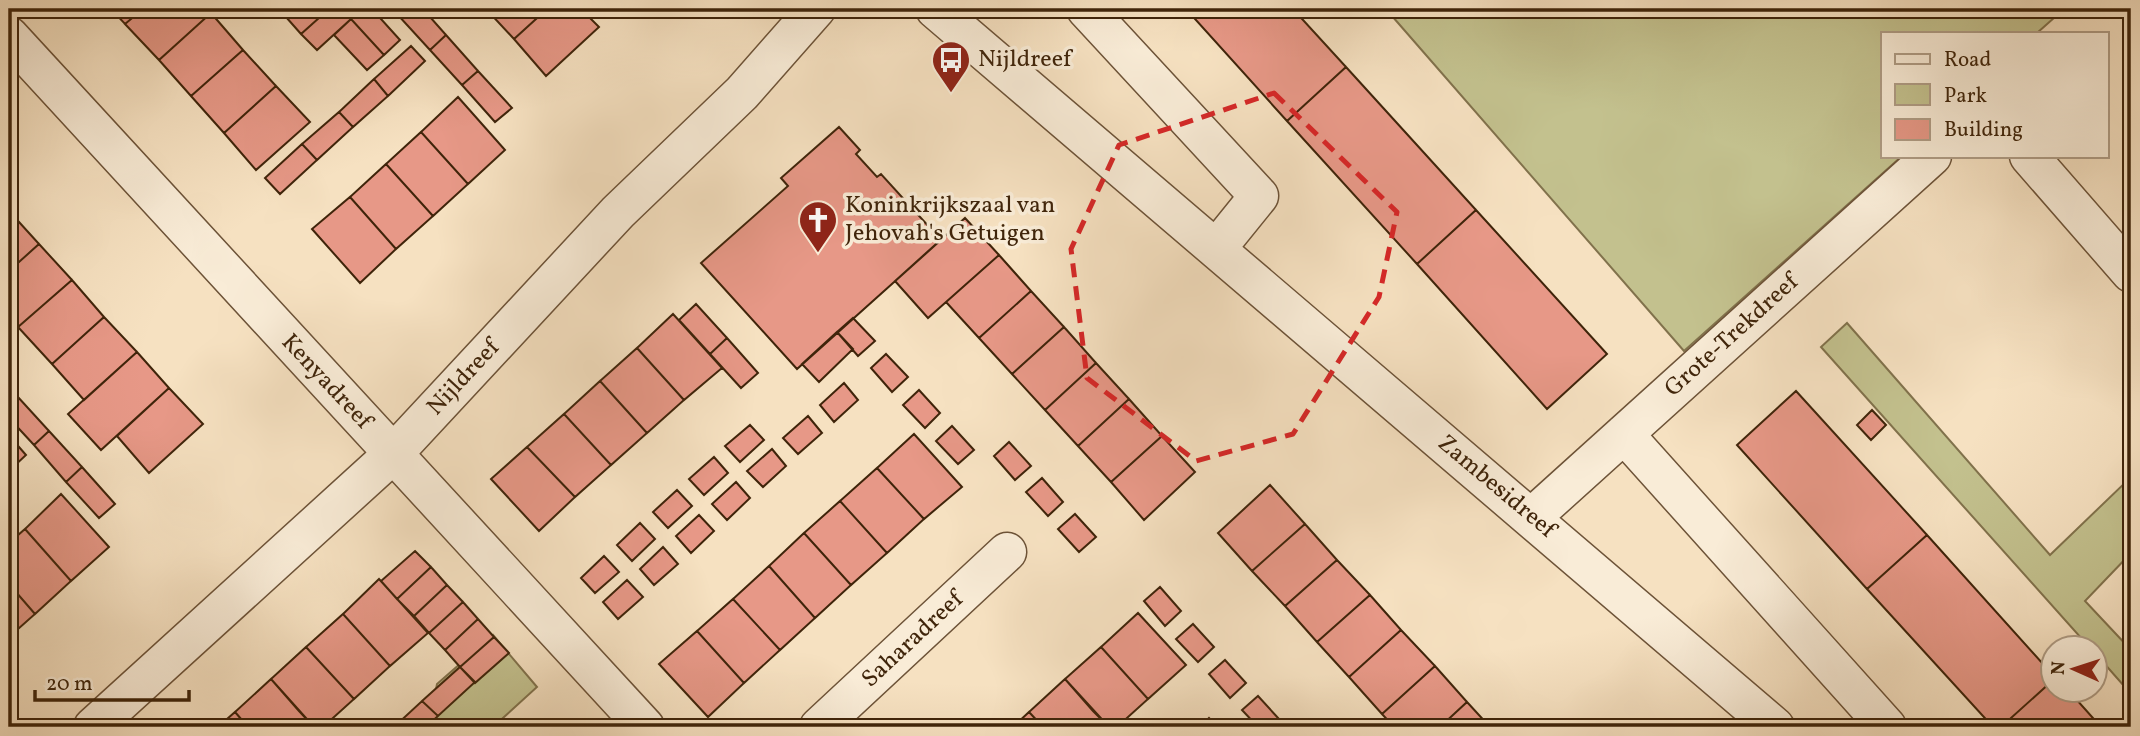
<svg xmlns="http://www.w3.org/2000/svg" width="2140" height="736" font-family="Vollkorn,serif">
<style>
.green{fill:#c3c18e;stroke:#81724c;stroke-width:2}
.building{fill:#e79887;stroke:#3f240a;stroke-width:2}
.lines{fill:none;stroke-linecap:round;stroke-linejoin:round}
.minor-casing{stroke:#6d5338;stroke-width:41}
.minor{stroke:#f9ecd7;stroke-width:38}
.marked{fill:none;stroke:#d62828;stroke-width:5;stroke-dasharray:14 9;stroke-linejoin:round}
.labels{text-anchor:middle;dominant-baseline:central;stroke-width:7;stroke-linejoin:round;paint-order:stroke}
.poi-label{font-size:24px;fill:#3f240a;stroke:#f9ecd7;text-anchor:start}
.street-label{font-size:24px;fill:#3f240a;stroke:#f9ecd7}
</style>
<rect width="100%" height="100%" fill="#f6e1c1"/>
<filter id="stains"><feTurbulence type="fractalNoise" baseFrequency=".00286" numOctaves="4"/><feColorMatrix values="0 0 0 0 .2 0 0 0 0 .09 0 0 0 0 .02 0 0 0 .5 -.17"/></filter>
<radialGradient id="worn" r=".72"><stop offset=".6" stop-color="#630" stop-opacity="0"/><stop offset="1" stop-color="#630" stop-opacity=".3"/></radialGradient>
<path class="green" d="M1400,9H2064L2037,33H1883V156H1902L1684,351L1392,16Z
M1847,323L2050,555L2131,477V553L2085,601L2131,650V691L2124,686L2095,653L2094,648H2090L1821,347Z
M493,635L537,687L493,727H403L434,699L437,684Z"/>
<path class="building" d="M111,9H143L125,24Z
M143,9H207L211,13L159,60L125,24Z
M279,9H295L286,17Z
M295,9H329L301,34L286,17Z
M329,9H341L351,19L317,50L301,34Z
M362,9H372L400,40L384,55L351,19Z
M402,9H423L446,35L430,50L397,14Z
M486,9H547L514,39Z
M547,9H581L599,27L546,76L514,39Z
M1186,9H1293L1346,67L1287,121Z
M211,13L243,50L191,96L159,60Z
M351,19L384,55L367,70L334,35Z
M446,35L478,71L462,85L430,50Z
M411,46L425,61L388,96L374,79Z
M243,50L276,86L224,133L191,96Z
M1346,67L1476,210L1417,264L1287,121Z
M478,71L512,108L495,122L462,85Z
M374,79L388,96L353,127L339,112Z
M276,86L310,122L256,170L224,133Z
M458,97L505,150L468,184L421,132Z
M339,112L353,127L317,160L302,144Z
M839,127L860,150L856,154L877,177L881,174L941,240L797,369L701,263L788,186L781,178Z
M421,132L468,184L433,216L386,164Z
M302,144L317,160L280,194L265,178Z
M386,164L433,216L396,249L350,197Z
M350,197L396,249L360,283L312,229Z
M1476,210L1607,354L1547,409L1417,264Z
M9,211L39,244L9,271Z
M965,218L999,255L928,318L895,281Z
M39,244L72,280L18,327L9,316V271Z
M999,255L1031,291L979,338L946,302Z
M72,280L104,317L52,364L18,327Z
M1031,291L1064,327L1012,374L979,338Z
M696,304L727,338L710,354L679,320Z
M673,314L722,368L684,400L637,348Z
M104,317L137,352L84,400L52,364Z
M853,318L875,341L858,356L837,332Z
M1064,327L1096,363L1045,410L1012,374Z
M837,332L853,349L819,382L802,364Z
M727,338L758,373L741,388L710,354Z
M637,348L684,400L647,433L600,381Z
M137,352L169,388L101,450L68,414Z
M886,354L908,377L892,392L871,368Z
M1096,363L1129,399L1078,446L1045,410Z
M600,381L647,433L611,465L564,414Z
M844,383L858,400L834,422L820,405Z
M9,386L17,396L9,403Z
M169,388L203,424L149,473L117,436Z
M919,390L940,413L925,428L903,405Z
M1796,391L1927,535L1867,589L1737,445Z
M17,396L49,431L34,445L9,418V403Z
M1129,399L1162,436L1111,482L1078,446Z
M1872,410L1886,425L1871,440L1857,425Z
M564,414L611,465L575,497L527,447Z
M808,416L822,433L798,454L783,438Z
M750,425L764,440L740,462L725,446Z
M952,426L974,450L958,464L936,441Z
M49,431L82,467L66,482L34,445Z
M914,434L962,487L924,519L877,468Z
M1162,436L1195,472L1144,520L1111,482Z
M12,439L26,455L9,471V442Z
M1009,442L1031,466L1015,480L994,456Z
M527,447L575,497L539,531L491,479Z
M772,449L786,466L763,487L747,471Z
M714,457L728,473L704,495L689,479Z
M82,467L115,504L99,518L66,482Z
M877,468L924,519L887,553L840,501Z
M1042,478L1063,502L1048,516L1026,492Z
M736,482L750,498L727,520L712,504Z
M1270,485L1305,524L1252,571L1218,533Z
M677,490L692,506L668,528L653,512Z
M61,494L109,547L71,581L25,529Z
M840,501L887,553L851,585L804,533Z
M1075,514L1096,537L1079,552L1058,529Z
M699,515L714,531L691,553L676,536Z
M640,523L655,539L632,561L617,545Z
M1305,524L1337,560L1285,606L1252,571Z
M25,529L71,581L35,614L9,584V543Z
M804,533L851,585L815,618L769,566Z
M1927,535L2052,674V681L2001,727H1993L1867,589Z
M663,547L678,564L654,585L640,569Z
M415,551L431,567L397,599L381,581Z
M604,556L619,572L595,593L581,578Z
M1337,560L1370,595L1317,642L1285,606Z
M769,566L815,618L780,650L733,599Z
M431,567L447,585L414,616L397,599Z
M379,579L428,633L390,666L343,614Z
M627,580L643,597L618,619L603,602Z
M9,584L35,614L9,637Z
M447,585L463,602L429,633L414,616Z
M1160,587L1181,611L1165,626L1144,601Z
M1370,595L1401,630L1349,677L1317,642Z
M733,599L780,650L744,683L697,631Z
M463,602L478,619L445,650L429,633Z
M1138,613L1186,665L1148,699L1101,647Z
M343,614L390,666L354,699L306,647Z
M478,619L494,637L460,667L445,650Z
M1193,624L1214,647L1198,662L1176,639Z
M1401,630L1435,666L1382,714L1349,677Z
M697,631L744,683L708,717L659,664Z
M494,637L509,653L475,683L460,667Z
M306,647L354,699L323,727H314L271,679Z
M1101,647L1148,699L1117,727H1109L1065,679Z
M1225,660L1246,683L1230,698L1209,674Z
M1435,666L1467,702L1440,727H1394L1382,714Z
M460,667L475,682L438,716L422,701Z
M271,679L299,711L314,727H248L235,712Z
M1065,679L1093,711L1109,727H1043L1029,712Z
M2052,681V690H2068L2101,727H2001Z
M1258,696L1279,719L1270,727H1258L1242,710Z
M422,701L438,716L426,727H394Z
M1467,702L1490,727H1440Z
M235,712L248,727H218Z
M1029,712L1043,727H1013Z
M1209,718L1218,727H1200Z"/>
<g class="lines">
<defs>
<path id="minor" d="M935,9L1775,727
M1086,9L1259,196L1217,248
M9,36L645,727
M2029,156L2131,273
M1624,434L1887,727
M1532,517L1932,156
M93,727L393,454L618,212L742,93L816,9
M819,727L1007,552"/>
</defs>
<use href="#minor" class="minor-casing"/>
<use href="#minor" class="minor"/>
</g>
<path class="marked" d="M1274,93L1397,212L1379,297L1293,434L1196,461L1087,378L1071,249L1119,145Z"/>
<defs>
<symbol id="bus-pin" viewBox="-11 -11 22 30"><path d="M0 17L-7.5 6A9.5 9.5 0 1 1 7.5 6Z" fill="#8f2418" stroke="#f9ecd7"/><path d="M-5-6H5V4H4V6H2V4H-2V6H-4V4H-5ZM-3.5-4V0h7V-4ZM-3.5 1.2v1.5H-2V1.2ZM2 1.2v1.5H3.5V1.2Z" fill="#fff"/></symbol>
<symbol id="church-pin" viewBox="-11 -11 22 30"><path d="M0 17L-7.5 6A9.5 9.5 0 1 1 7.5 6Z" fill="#8f2418" stroke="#f9ecd7"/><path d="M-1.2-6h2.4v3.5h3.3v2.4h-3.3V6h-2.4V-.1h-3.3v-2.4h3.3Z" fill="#fff"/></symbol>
</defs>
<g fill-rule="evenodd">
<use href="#bus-pin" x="929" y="38" width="44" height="60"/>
<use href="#church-pin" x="796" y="198" width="44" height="60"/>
</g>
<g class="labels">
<g class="poi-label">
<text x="978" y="60">Nijldreef</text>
<text x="845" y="206">Koninkrijkszaal van<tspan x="845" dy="28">Jehovah's Getuigen</tspan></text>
</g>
<g class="street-label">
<text transform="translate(1732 336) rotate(-42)">Grote-Trekdreef</text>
<text transform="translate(464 378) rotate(-47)">Nijldreef</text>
<text transform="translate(326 382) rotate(47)">Kenyadreef</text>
<text transform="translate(1496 487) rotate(40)">Zambesidreef</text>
<text transform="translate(913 640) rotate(-43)">Saharadreef</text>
</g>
</g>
<rect width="2140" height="736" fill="none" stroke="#f6e1c1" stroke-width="35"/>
<rect x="10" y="10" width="2119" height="715" fill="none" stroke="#3f240a" stroke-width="3.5"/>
<rect x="18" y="18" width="2105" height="701" fill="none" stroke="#3f240a" stroke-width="2"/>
<rect x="1881" y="32" width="228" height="126" fill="#f9ecd7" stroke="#af9c85" stroke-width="2"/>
<rect x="1895" y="54" width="35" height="10" fill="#f9ecd7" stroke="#af9c85" stroke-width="2"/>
<text x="1944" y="66" font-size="21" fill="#3f240a">Road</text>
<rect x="1895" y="84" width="35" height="21" fill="#c3c18e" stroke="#af9c85" stroke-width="2"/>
<text x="1944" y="102" font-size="21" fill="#3f240a">Park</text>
<rect x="1895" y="119" width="35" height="21" fill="#e79887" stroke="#af9c85" stroke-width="2"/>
<text x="1944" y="136" font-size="21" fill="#3f240a">Building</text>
<g transform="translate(2074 669) rotate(273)"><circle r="33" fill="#f9ecd7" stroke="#af9c85" stroke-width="2"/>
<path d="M0-5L12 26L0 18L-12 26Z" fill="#8f2418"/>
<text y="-10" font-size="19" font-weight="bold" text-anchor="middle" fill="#3f240a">N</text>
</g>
<path d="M35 690v10h154v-10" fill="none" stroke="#3f240a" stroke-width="3.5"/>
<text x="46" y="690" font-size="21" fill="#3f240a" stroke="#f9ecd7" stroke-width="5" paint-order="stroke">20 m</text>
<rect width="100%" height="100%" filter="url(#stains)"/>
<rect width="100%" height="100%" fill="url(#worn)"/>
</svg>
